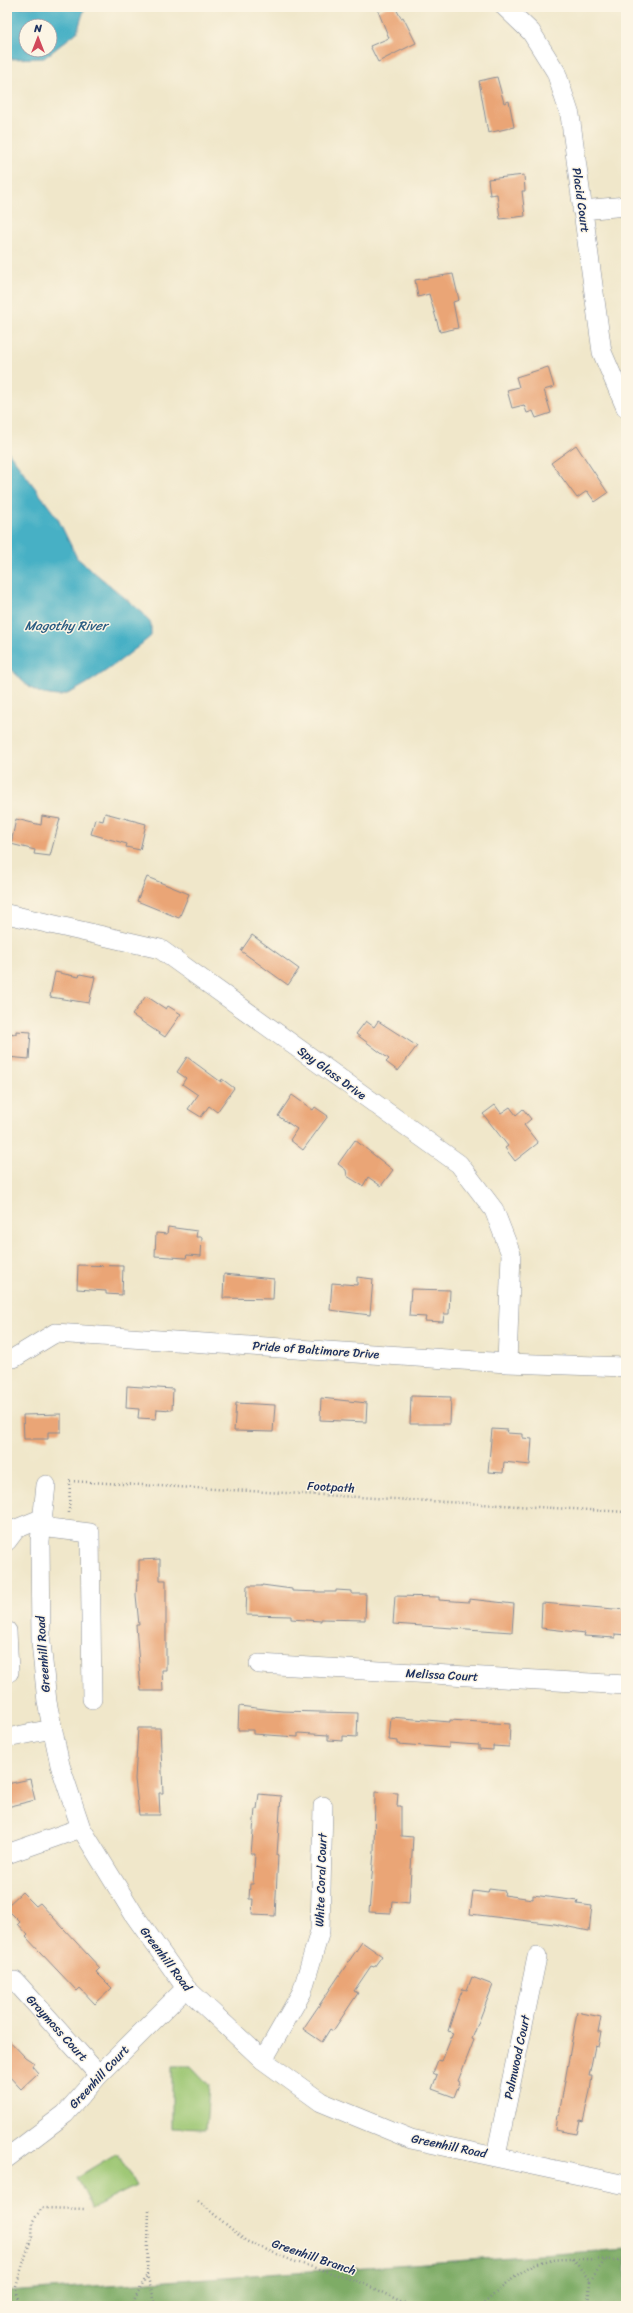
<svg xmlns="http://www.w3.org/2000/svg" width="633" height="2313" font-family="Sriracha,sans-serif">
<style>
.green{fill:#9ec774;stroke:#5c7b69}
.forest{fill:#7eac66;stroke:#4c6e62}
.water{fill:#46b0c5;stroke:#307092;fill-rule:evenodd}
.building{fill:#eaa576}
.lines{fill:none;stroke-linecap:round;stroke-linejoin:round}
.minor-casing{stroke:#868b94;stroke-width:20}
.path{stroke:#868b94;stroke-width:2.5;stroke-dasharray:1 3;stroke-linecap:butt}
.minor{stroke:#fff;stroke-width:19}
.labels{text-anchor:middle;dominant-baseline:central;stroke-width:3;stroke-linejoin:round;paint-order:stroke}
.street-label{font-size:12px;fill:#1b2f5e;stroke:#fcf5e5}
.water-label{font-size:13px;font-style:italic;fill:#2a5c82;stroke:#fcf5e5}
</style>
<rect width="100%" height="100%" fill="#fcf5e5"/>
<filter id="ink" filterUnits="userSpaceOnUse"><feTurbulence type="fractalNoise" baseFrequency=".025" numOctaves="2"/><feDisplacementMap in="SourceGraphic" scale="8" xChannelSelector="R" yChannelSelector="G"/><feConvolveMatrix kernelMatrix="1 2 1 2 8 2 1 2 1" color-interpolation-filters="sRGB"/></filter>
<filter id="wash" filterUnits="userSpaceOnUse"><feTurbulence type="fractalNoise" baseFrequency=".012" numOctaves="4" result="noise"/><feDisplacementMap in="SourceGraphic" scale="16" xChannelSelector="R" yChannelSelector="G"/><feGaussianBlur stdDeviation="0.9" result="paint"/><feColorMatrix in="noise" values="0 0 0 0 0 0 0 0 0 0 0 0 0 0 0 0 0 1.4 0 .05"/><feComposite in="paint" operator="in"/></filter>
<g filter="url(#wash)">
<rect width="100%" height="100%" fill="#f0e7ca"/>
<path class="green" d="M172,2066H191L209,2085L206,2129L172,2128Z
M117,2153L136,2186L92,2208L77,2177Z"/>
<path class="forest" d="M626,2249V2306H7V2292Z"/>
<path class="water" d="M7,7H85L77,32L44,58L7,59ZM26,26H50V50H26Z
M7,450L58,519L77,558L143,613L151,624V636C135,650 80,693 60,696C53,696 42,694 36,691C24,685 15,673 7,664Z"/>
<g id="blocks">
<path class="building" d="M387,7H395L401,18L403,17L416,43L378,62L370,46L389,38L378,11Z
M497,77L504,103L509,101L514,127L488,133L479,81Z
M524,175L525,191H522L525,216L500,219L497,194L490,195L488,179Z
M453,274L459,300L453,302L458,328L440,332L429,294L418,297L415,280Z
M548,367L554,387L544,390L551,413L536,418L533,411L527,413L524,405L512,408L507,390L519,387L516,377Z
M576,445L608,493L595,502L587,491L577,498L551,463Z
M105,813L146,824L140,850L126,847L127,844L91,834L95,819L103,821Z
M42,816L60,819L50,856L34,854L35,850L11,844L16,819L41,825Z
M147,877L189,894L179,918L137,901Z
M252,935L299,969L288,985L241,951Z
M55,972L79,977L80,974L95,977L89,1003L50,997Z
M146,996L166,1009L168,1006L181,1014L165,1037L132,1015Z
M366,1021L374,1027L378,1021L417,1046L398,1071L386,1062L389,1059L356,1034Z
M16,1031L31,1032L29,1059L7,1057V1033L16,1034Z
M187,1057L221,1082L222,1079L234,1088L217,1112L209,1106L201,1117L188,1109L198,1095L182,1084L186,1078L177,1072Z
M292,1095L313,1110L315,1107L328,1116L303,1150L290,1140L297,1129L278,1116Z
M495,1105L501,1113L510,1107L516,1115L523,1109L531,1119L524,1125L538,1143L515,1161L505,1148L508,1146L483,1114Z
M355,1140L393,1170L381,1186L368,1177L363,1186L347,1176L346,1170L338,1164Z
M168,1227L197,1231L196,1237H202L201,1256L187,1255L186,1258L155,1256L156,1233L167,1234Z
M78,1265L123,1266L122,1295L106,1294V1291L77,1289Z
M224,1274L274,1279L273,1299L223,1298Z
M357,1277L373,1279L370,1315L330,1310L332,1283L357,1285Z
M411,1289L450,1290L449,1314H444L443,1322L425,1321L426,1317L409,1316Z
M127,1386L173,1389L172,1410L157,1409L156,1419L138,1418L139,1409L126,1408Z
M411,1396L451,1397L450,1424H410Z
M321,1398L367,1403L366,1422L320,1420Z
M236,1403L275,1405L273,1432L234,1431Z
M61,1414V1432H48V1439H24L23,1415Z
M492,1429L508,1430L507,1433L523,1434V1438L532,1439L530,1465L504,1462L503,1473L488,1472Z
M160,1559V1580H166V1670H162L163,1691H141L136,1625H139L136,1595L137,1580H139V1560Z
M262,1585L292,1589V1591L321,1592H336V1590L352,1591V1594H366L365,1620L321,1619V1621L291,1619V1616L246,1615L247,1586H262Z
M395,1596L439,1597V1600L469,1602V1599L514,1604L512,1632L393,1624Z
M542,1603L626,1610V1635L615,1634V1638L584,1636L585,1633L541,1628Z
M239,1706L282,1711L358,1713L357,1737L343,1736V1741L328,1740V1735L298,1733V1737L253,1734V1730H238Z
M391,1717L450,1722V1720L510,1724L509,1747L493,1746V1750L479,1749V1745L462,1744L449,1743V1748L398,1744V1741L389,1740Z
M138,1728H160L163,1793H159L160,1815H139L135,1779Z
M30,1779L35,1800L7,1807V1784Z
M375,1792L398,1793L397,1806H401V1836L413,1837L409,1903L392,1901L391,1913L369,1912L374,1852Z
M259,1794L281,1796L277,1855H278L275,1916L252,1915L253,1899H249L250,1884H253L255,1854H251L255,1809H257Z
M489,1889L505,1891L504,1895L533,1899V1895L578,1901L577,1904L592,1906L589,1931L554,1924L470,1914L473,1891L488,1893Z
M22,1892L36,1906L40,1903L100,1968L96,1972L112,1988L95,2004L80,1988L77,1991L40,1952L26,1937L28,1935L18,1924L20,1922L7,1909V1906Z
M362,1942L382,1956L374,1967L371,1966L354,1991L358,1993L333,2031L330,2029L322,2042L303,2029Z
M472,1977L493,1985L472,2039L474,2040L458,2081L460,2082L454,2097L432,2089L437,2075L433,2073L438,2060L442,2061L453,2033L448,2031L457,2003L463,1989L467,1990Z
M577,2012L601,2017L598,2032H601L598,2047L595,2046L589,2076H592L590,2091L583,2121L580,2120L577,2134L555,2130L557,2115H559Z
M7,2038L25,2057L34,2063L32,2066L38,2073L21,2089L7,2074Z"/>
</g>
</g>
<g filter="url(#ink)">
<use href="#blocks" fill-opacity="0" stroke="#868b94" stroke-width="1"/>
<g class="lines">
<defs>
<path id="minor" d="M505,7L531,32L556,72L570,115L602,352L626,408
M582,210L626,206
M7,914L160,949L459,1164L494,1210L511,1254L507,1363
M14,1358L55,1333L507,1363L626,1367
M46,1485L40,1541L41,1642L47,1702L60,1765L81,1828L135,1916L186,1988L263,2060L321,2102L411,2139L626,2185
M41,1527L90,1533L92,1699
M7,1541L16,1529L43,1518
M7,1631L9,1672
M259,1664L626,1685
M7,1738L52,1729
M7,1854L81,1828
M15,1981L99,2075
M263,2060L302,1992L320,1931L323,1806
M496,2156L537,1957
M7,2158L65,2114L99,2075L186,1988"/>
</defs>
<use href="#minor" class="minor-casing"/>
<path class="path" d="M69,1513L70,1481L626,1512
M198,2201L246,2241L293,2261L360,2282L411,2306
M149,2210L147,2275L155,2302
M573,2259L590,2281L588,2306
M590,2281L605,2260
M17,2306L16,2286L32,2236L33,2221L42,2208L86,2209
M131,2306L147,2275
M131,2306L155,2302L159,2306
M400,2306L402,2302
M481,2306C495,2294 519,2271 535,2264C555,2256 597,2260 619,2260L626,2263"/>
<use href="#minor" class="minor"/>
</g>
</g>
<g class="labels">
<g class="street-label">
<text transform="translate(581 200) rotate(82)">Placid Court</text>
<text transform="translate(332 1073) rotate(36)">Spy Glass Drive</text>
<text transform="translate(316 1350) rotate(4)">Pride of Baltimore Drive</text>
<text transform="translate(331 1487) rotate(3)">Footpath</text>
<text transform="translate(43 1654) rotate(-94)">Greenhill Road</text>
<text transform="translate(442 1675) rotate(3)">Melissa Court</text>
<text transform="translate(321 1880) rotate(-88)">White Coral Court</text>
<text transform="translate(166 1959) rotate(53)">Greenhill Road</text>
<text transform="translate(57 2028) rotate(48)">Graymoss Court</text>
<text transform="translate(517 2057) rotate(-78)">Palmwood Court</text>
<text transform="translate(99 2077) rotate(-47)">Greenhill Court</text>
<text transform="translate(449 2146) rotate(12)">Greenhill Road</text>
<text transform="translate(314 2257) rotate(19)">Greenhill Branch</text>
</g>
<g class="water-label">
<text x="66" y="625">Magothy River</text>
</g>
</g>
<rect width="633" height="2313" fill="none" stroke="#fcf5e5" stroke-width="24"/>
<g transform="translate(38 38)"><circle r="19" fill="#fcf5e5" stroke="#a2a6af"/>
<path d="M0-3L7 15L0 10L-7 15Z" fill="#d1495b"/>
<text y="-6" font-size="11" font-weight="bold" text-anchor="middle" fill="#1b2f5e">N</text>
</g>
</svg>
